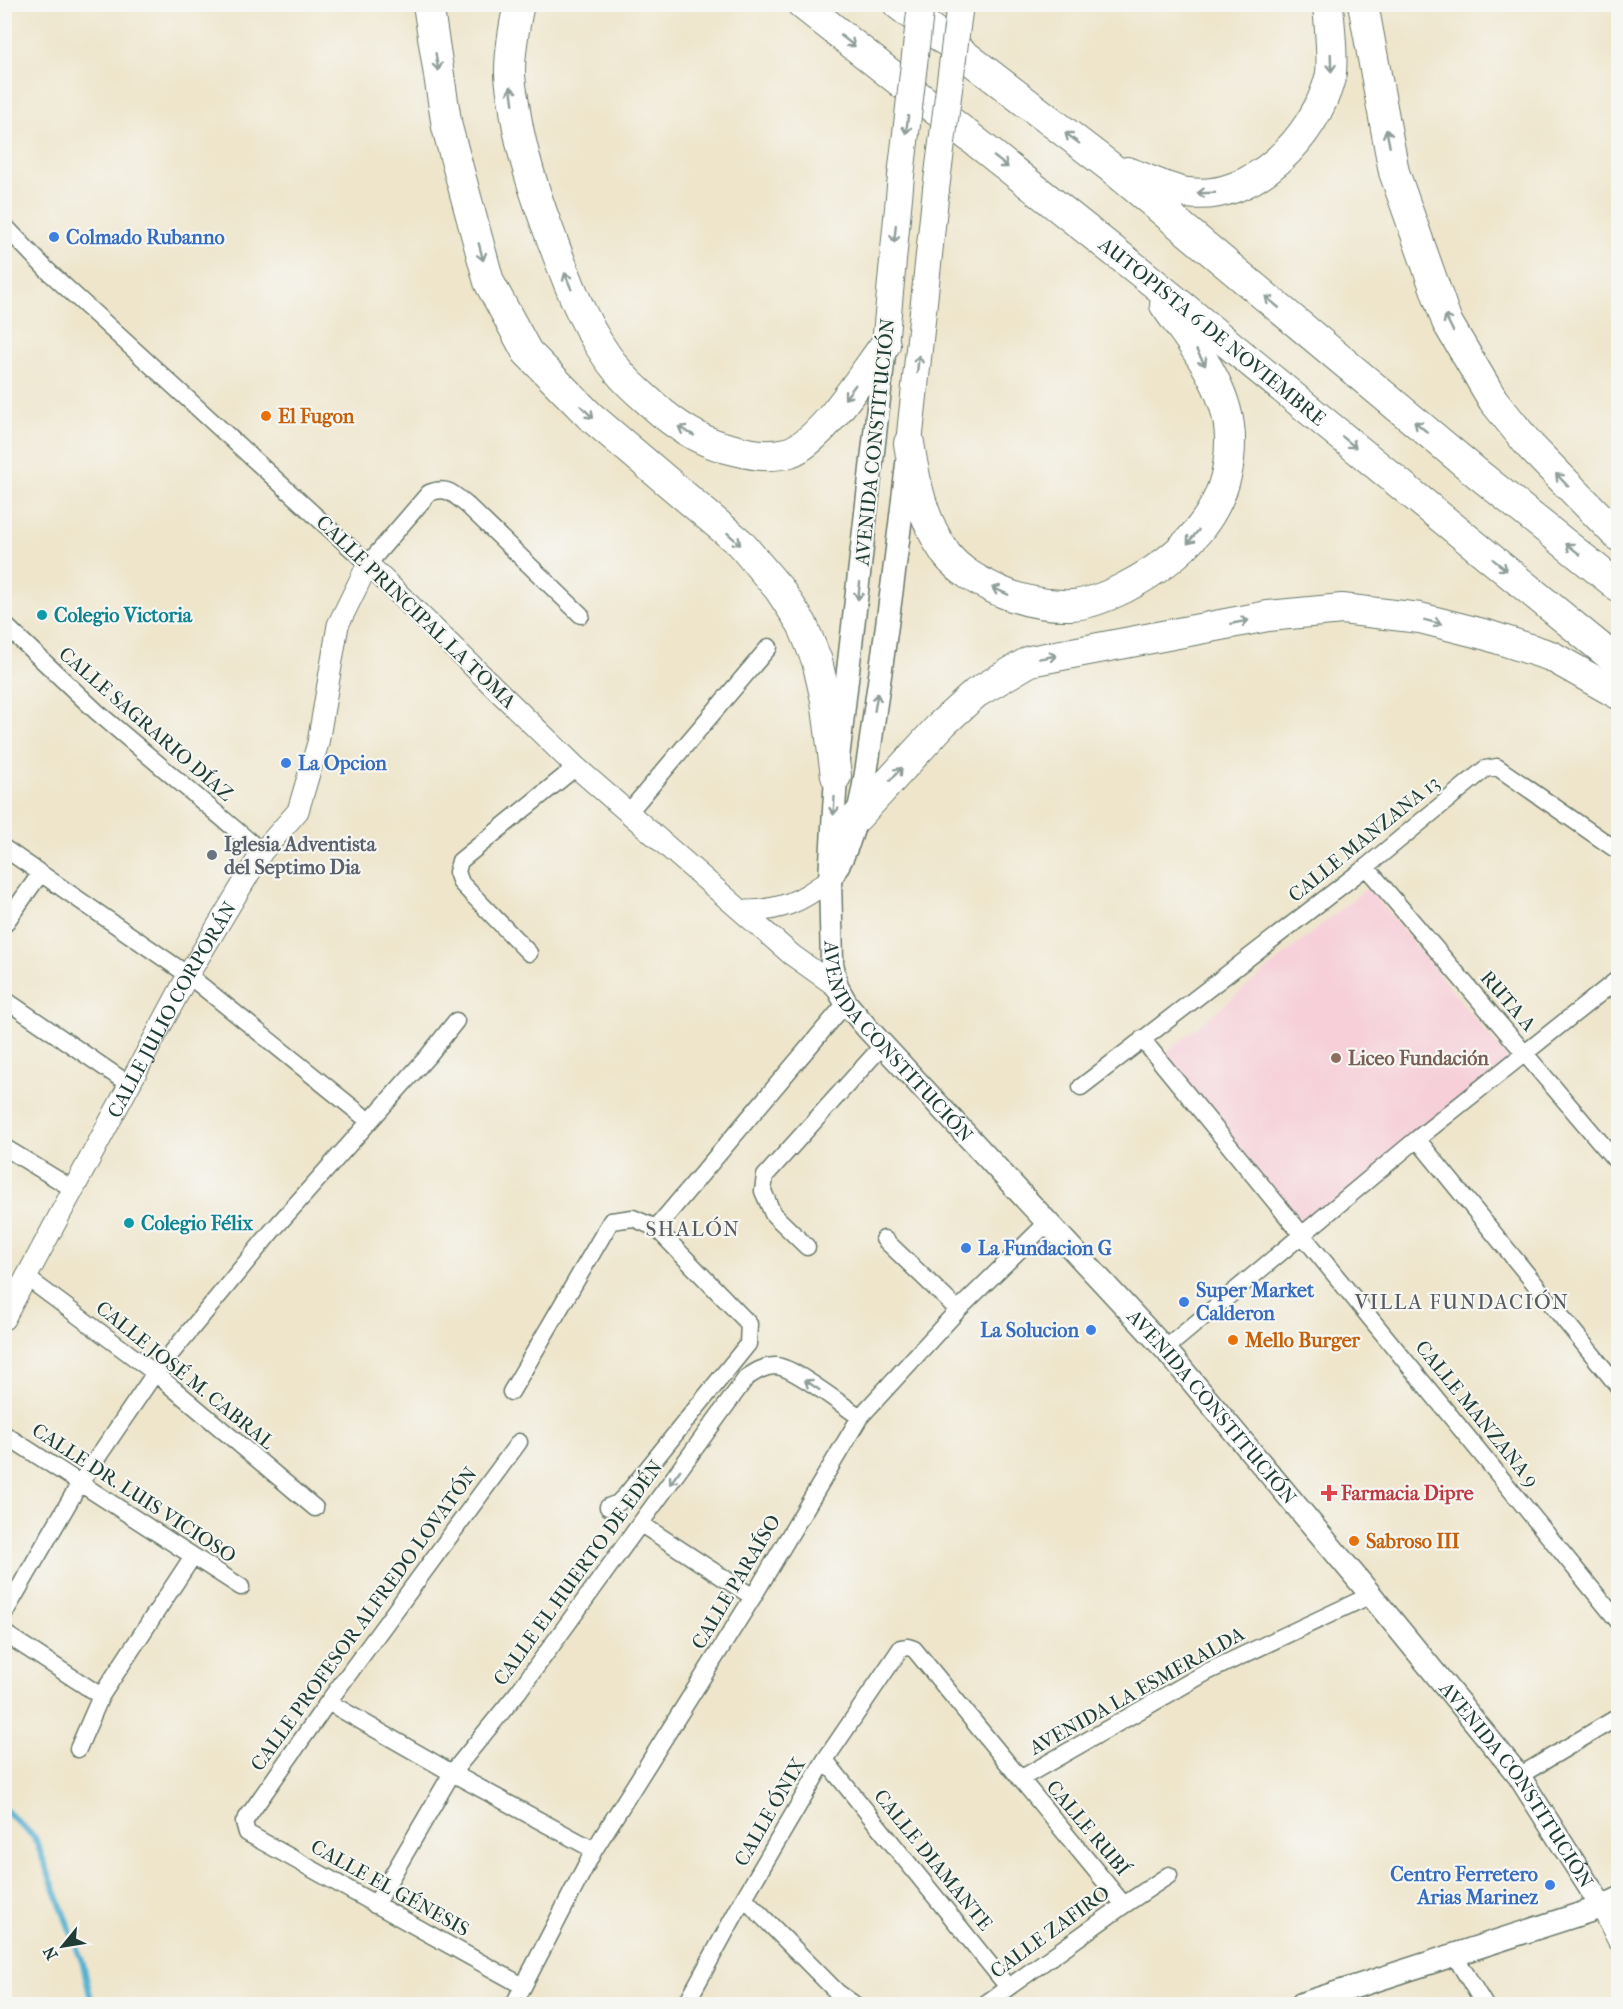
<svg xmlns="http://www.w3.org/2000/svg" width="1623" height="2009" font-family="'IM FELL French Canon',serif">
<style>
.built{fill:#f6cfd9}
.lines{fill:none;stroke-linecap:round;stroke-linejoin:round}
.stream{stroke:#54b1d2;stroke-width:6}
.minor-casing{stroke:#677869;stroke-width:19}
.tertiary-casing{stroke:#677869;stroke-width:23}
.secondary-casing{stroke:#677869;stroke-width:25}
.primary-casing{stroke:#677869;stroke-width:28}
.motorway-casing{stroke:#677869;stroke-width:32}
.minor{stroke:#fff;stroke-width:16}
.tertiary{stroke:#fff;stroke-width:21}
.secondary{stroke:#fff;stroke-width:22}
.primary{stroke:#fff;stroke-width:26}
.motorway{stroke:#fff;stroke-width:30}
.primary-bridge-casing{stroke:#677869;stroke-width:28;stroke-linecap:butt}
.primary-bridge{stroke:#fff;stroke-width:26}
.oneway{stroke:#8f9e9a}
.shop-dot{fill:#3f7fe0;stroke:#f6f6f2;stroke-width:2}
.food-dot{fill:#e8710a;stroke:#f6f6f2;stroke-width:2}
.culture-dot{fill:#0f9aa8;stroke:#f6f6f2;stroke-width:2}
.worship-dot{fill:#6b7280;stroke:#f6f6f2;stroke-width:2}
.education-dot{fill:#8d6e63;stroke:#f6f6f2;stroke-width:2}
.health-dot{fill:#e0444e;stroke:#f6f6f2;stroke-width:2}
.labels{text-anchor:middle;dominant-baseline:central;stroke-width:4.5;stroke-linejoin:round;paint-order:stroke}
.shop-label{font-size:20px;font-weight:bold;fill:#366cbe;stroke:#f6f6f2;text-anchor:start}
.street-label{font-size:20px;fill:#1f3d34;stroke:#f6f6f2}
.food-label{font-size:20px;font-weight:bold;fill:#c56008;stroke:#f6f6f2;text-anchor:start}
.culture-label{font-size:20px;font-weight:bold;fill:#0d838f;stroke:#f6f6f2;text-anchor:start}
.worship-label{font-size:20px;font-weight:bold;fill:#5b616d;stroke:#f6f6f2;text-anchor:start}
.education-label{font-size:20px;font-weight:bold;fill:#785e54;stroke:#f6f6f2;text-anchor:start}
.health-label{font-size:20px;font-weight:bold;fill:#be3a42;stroke:#f6f6f2;text-anchor:start}
.neighbourhood-label{font-size:21px;letter-spacing:1.5px;fill:#585b62;stroke:#f6f6f2}
</style>
<rect width="100%" height="100%" fill="#f6f6f2"/>
<filter id="ink" filterUnits="userSpaceOnUse"><feTurbulence type="fractalNoise" baseFrequency=".0167" numOctaves="2"/><feDisplacementMap in="SourceGraphic" scale="12" xChannelSelector="R" yChannelSelector="G"/><feConvolveMatrix kernelMatrix="1 2 1 2 8 2 1 2 1" color-interpolation-filters="sRGB"/></filter>
<filter id="wash" filterUnits="userSpaceOnUse"><feTurbulence type="fractalNoise" baseFrequency=".008" numOctaves="4" result="noise"/><feDisplacementMap in="SourceGraphic" scale="24" xChannelSelector="R" yChannelSelector="G"/><feGaussianBlur stdDeviation="1.35" result="paint"/><feColorMatrix in="noise" values="0 0 0 0 0 0 0 0 0 0 0 0 0 0 0 0 0 1.4 0 .05"/><feComposite in="paint" operator="in"/></filter>
<g filter="url(#wash)">
<rect width="100%" height="100%" fill="#eee5cb"/>
<path class="built" d="M1368,887L1509,1060L1303,1229L1162,1056Z"/>
<g class="lines">
<path class="stream" d="M4,1809L35,1838L83,1964L92,2004"/>
</g>
</g>
<g filter="url(#ink)">
<g class="lines">
<defs>
<path id="minor" d="M4,225L47,270L368,564L429,493C448,485 454,495 468,506L581,615
M4,624L97,712L262,852
M628,813L769,647
M4,848L188,975L369,1121
M1366,867L1618,1163
M4,925L40,874
M529,953L461,883L457,872L460,861L576,767
M4,999L130,1085
M1142,1039L1618,1621
M1081,1087L1366,867L1485,769L1497,767L1618,851
M1417,1139L1618,1386
M4,1147L73,1189
M656,1228L846,1003
M884,1239L958,1310
M807,1247L773,1214L763,1191L765,1176L883,1045
M26,1277L155,1373L315,1508
M1165,1349L1417,1139L1618,979
M511,1392L611,1221L633,1218L656,1228L749,1324L748,1344L626,1495L618,1503L608,1507
M4,1434L241,1587
M519,1442L328,1702L244,1822L247,1833L523,1986
M641,1524L753,1597
M4,1614L80,1483L155,1373L272,1231L428,1056L456,1021
M4,1633L101,1696
M328,1702L452,1773L594,1850
M78,1749L101,1696L193,1556
M825,1760L1008,1987
M1519,1776L1618,1717
M1020,1779L1207,1672L1371,1595
M744,1898L837,1992L854,2004
M375,1905L452,1773L518,1692L746,1378C755,1372 764,1366 776,1366C794,1367 843,1406 860,1417
M1455,1956L1484,2004
M514,2004L594,1850L753,1597L860,1417L958,1310L1048,1222
M686,2004L744,1898L825,1760L901,1648L908,1647L914,1649L1124,1905
M985,2004L1124,1905L1169,1875"/>
<g id="tertiary">
<path d="M743,911C780,911 801,902 830,879"/>
<path id="s1" d="M4,1319L188,975L262,852L298,811L318,743L338,625L368,564L576,767L792,955L837,987"/>
<path d="M1602,1907L1618,1940"/>
</g>
<g id="secondary">
<path id="s2" d="M885,346L836,776L830,879L832,963L837,987L846,1003L867,1028L1165,1349L1371,1595L1519,1776L1602,1907"/>
<path d="M834,873C863,823 867,765 875,710C887,628 898,546 907,464"/>
<path d="M1302,2004L1602,1907L1618,1899"/>
</g>
<path id="primary" d="M885,345L901,176
M909,443L936,189"/>
<g id="motorway">
<path d="M428,4L447,127L489,282L527,352L590,416L740,543L779,589L802,624L817,661L826,700L836,776"/>
<path d="M519,4C514,27 510,49 510,72C510,82 512,93 514,103C519,144 531,182 545,221C565,273 582,328 618,371C628,384 642,395 654,406C675,425 696,439 723,447C746,453 766,459 790,452C823,440 863,374 885,345"/>
<path id="s3" d="M802,4L1144,275L1618,662"/>
<path d="M898,4L1109,166L1478,474L1618,586"/>
<path d="M1363,4L1394,172L1447,322L1493,400L1530,446L1618,536"/>
<path d="M1127,172C1145,178 1171,191 1188,193C1253,202 1315,136 1330,78C1334,64 1329,21 1328,4"/>
<path d="M909,443C915,483 922,519 946,554C959,571 978,581 997,590C1021,601 1046,606 1072,605C1090,604 1108,596 1124,588C1182,558 1230,512 1230,442C1231,390 1193,345 1165,305"/>
<path d="M857,817L943,723L976,693L1030,661L1268,616L1342,609L1420,618L1487,635L1551,656L1618,694"/>
</g>
</defs>
<use href="#minor" class="minor-casing"/>
<use href="#tertiary" class="tertiary-casing"/>
<use href="#secondary" class="secondary-casing"/>
<use href="#primary" class="primary-casing"/>
<use href="#motorway" class="motorway-casing"/>
<use href="#minor" class="minor"/>
<use href="#tertiary" class="tertiary"/>
<use href="#secondary" class="secondary"/>
<use href="#primary" class="primary"/>
<use href="#motorway" class="motorway"/>
<defs>
<path id="primary-bridge" d="M901,176L921,4
M936,189L960,4"/>
</defs>
<use href="#primary-bridge" class="primary-bridge-casing"/>
<use href="#primary-bridge" class="primary-bridge"/>
</g>
<defs><path id="oneway-shaft" d="M-6 0H5M1.5-3L5.5 0L1.5 3" fill="none" stroke-width="1.6" stroke-linecap="round" stroke-linejoin="round" transform="scale(1.5)"/></defs>
<g class="oneway">
<use href="#oneway-shaft" transform="translate(848 41) rotate(38)"/>
<use href="#oneway-shaft" transform="translate(437 62) rotate(81)"/>
<use href="#oneway-shaft" transform="translate(1331 63) rotate(88)"/>
<use href="#oneway-shaft" transform="translate(512 95) rotate(-98)"/>
<use href="#oneway-shaft" transform="translate(907 125) rotate(97)"/>
<use href="#oneway-shaft" transform="translate(1072 138) rotate(-143)"/>
<use href="#oneway-shaft" transform="translate(1388 138) rotate(-101)"/>
<use href="#oneway-shaft" transform="translate(1001 162) rotate(38)"/>
<use href="#oneway-shaft" transform="translate(1206 193) rotate(178)"/>
<use href="#oneway-shaft" transform="translate(895 234) rotate(95)"/>
<use href="#oneway-shaft" transform="translate(481 252) rotate(75)"/>
<use href="#oneway-shaft" transform="translate(568 281) rotate(-112)"/>
<use href="#oneway-shaft" transform="translate(1272 302) rotate(-140)"/>
<use href="#oneway-shaft" transform="translate(1449 323) rotate(-116)"/>
<use href="#oneway-shaft" transform="translate(1201 358) rotate(60)"/>
<use href="#oneway-shaft" transform="translate(918 364) rotate(-84)"/>
<use href="#oneway-shaft" transform="translate(850 392) rotate(127)"/>
<use href="#oneway-shaft" transform="translate(587 412) rotate(44)"/>
<use href="#oneway-shaft" transform="translate(1421 427) rotate(-140)"/>
<use href="#oneway-shaft" transform="translate(686 431) rotate(-151)"/>
<use href="#oneway-shaft" transform="translate(1349 442) rotate(39)"/>
<use href="#oneway-shaft" transform="translate(1562 480) rotate(-134)"/>
<use href="#oneway-shaft" transform="translate(1193 537) rotate(129)"/>
<use href="#oneway-shaft" transform="translate(734 539) rotate(42)"/>
<use href="#oneway-shaft" transform="translate(1573 549) rotate(-142)"/>
<use href="#oneway-shaft" transform="translate(1500 565) rotate(39)"/>
<use href="#oneway-shaft" transform="translate(859 591) rotate(97)"/>
<use href="#oneway-shaft" transform="translate(1000 591) rotate(-156)"/>
<use href="#oneway-shaft" transform="translate(1240 622) rotate(-11)"/>
<use href="#oneway-shaft" transform="translate(1433 622) rotate(14)"/>
<use href="#oneway-shaft" transform="translate(1048 657) rotate(-10)"/>
<use href="#oneway-shaft" transform="translate(876 702) rotate(-81)"/>
<use href="#oneway-shaft" transform="translate(896 774) rotate(-48)"/>
<use href="#oneway-shaft" transform="translate(834 806) rotate(93)"/>
<use href="#oneway-shaft" transform="translate(812 1385) rotate(-146)"/>
<use href="#oneway-shaft" transform="translate(675 1477) rotate(126)"/>
</g>
</g>
<g class="shop-dot">
<circle cx="54" cy="237" r="6"/>
<circle cx="286" cy="763" r="6"/>
<circle cx="966" cy="1248" r="6"/>
<circle cx="1184" cy="1302" r="6"/>
<circle cx="1091" cy="1330" r="6"/>
<circle cx="1550" cy="1885" r="6"/>
</g>
<g class="food-dot">
<circle cx="266" cy="416" r="6"/>
<circle cx="1233" cy="1340" r="6"/>
<circle cx="1354" cy="1541" r="6"/>
</g>
<g class="culture-dot">
<circle cx="42" cy="615" r="6"/>
<circle cx="129" cy="1223" r="6"/>
</g>
<circle class="worship-dot" cx="212" cy="855" r="6"/>
<circle class="education-dot" cx="1336" cy="1058" r="6"/>
<path class="health-dot" d="M1326 1484h6v6h6v6h-6v6h-6v-6h-6v-6h6z"/>
<g class="labels">
<g class="shop-label">
<text x="66" y="237">Colmado Rubanno</text>
<text x="298" y="763">La Opcion</text>
<text x="978" y="1248">La Fundacion G</text>
<text x="1196" y="1290">Super Market<tspan x="1196" dy="23">Calderon</tspan></text>
<text x="1079" y="1330" text-anchor="end">La Solucion</text>
<text x="1538" y="1874" text-anchor="end">Centro Ferretero<tspan x="1538" dy="23">Arias Marinez</tspan></text>
</g>
<g class="street-label">
<text stroke="none"><textPath href="#s3" startOffset="525">AUTOPISTA 6 DE NOVIEMBRE</textPath></text>
<text transform="translate(875 442) rotate(-84)">AVENIDA CONSTITUCIÓN</text>
<text transform="translate(416 612) rotate(44)">CALLE PRINCIPAL LA TOMA</text>
<text transform="translate(146 724) rotate(41)">CALLE SAGRARIO DÍAZ</text>
<text transform="translate(1364 839) rotate(-39)">CALLE MANZANA 13</text>
<text transform="translate(1508 1001) rotate(49)">RUTA A</text>
<text stroke="none"><textPath href="#s1" startOffset="352">CALLE JULIO CORPORÁN</textPath></text>
<text stroke="none"><textPath href="#s2" startOffset="722">AVENIDA CONSTITUCIÓN</textPath></text>
<text transform="translate(185 1375) rotate(39)">CALLE JOSÉ M. CABRAL</text>
<text stroke="none"><textPath href="#s2" startOffset="1208">AVENIDA CONSTITUCIÓN</textPath></text>
<text transform="translate(1477 1414) rotate(51)">CALLE MANZANA 9</text>
<text transform="translate(134 1493) rotate(33)">CALLE DR. LUIS VICIOSO</text>
<text transform="translate(578 1573) rotate(-54)">CALLE EL HUERTO DE EDÉN</text>
<text transform="translate(736 1582) rotate(-59)">CALLE PARAÍSO</text>
<text transform="translate(364 1619) rotate(-54)">CALLE PROFESOR ALFREDO LOVATÓN</text>
<text transform="translate(1137 1691) rotate(-29)">AVENIDA LA ESMERALDA</text>
<text stroke="none"><textPath href="#s2" startOffset="1694">AVENIDA CONSTITUCIÓN</textPath></text>
<text transform="translate(770 1812) rotate(-60)">CALLE ÓNIX</text>
<text transform="translate(1088 1828) rotate(50)">CALLE RUBÍ</text>
<text transform="translate(933 1860) rotate(51)">CALLE DIAMANTE</text>
<text transform="translate(390 1888) rotate(29)">CALLE EL GÉNESIS</text>
<text transform="translate(1050 1932) rotate(-36)">CALLE ZAFIRO</text>
</g>
<g class="food-label">
<text x="278" y="416">El Fugon</text>
<text x="1245" y="1340">Mello Burger</text>
<text x="1366" y="1541">Sabroso III</text>
</g>
<g class="culture-label">
<text x="54" y="615">Colegio Victoria</text>
<text x="141" y="1223">Colegio Félix</text>
</g>
<g class="worship-label">
<text x="224" y="844">Iglesia Adventista<tspan x="224" dy="23">del Septimo Dia</tspan></text>
</g>
<g class="education-label">
<text x="1348" y="1058">Liceo Fundación</text>
</g>
<g class="health-label">
<text x="1341" y="1493">Farmacia Dipre</text>
</g>
<g class="neighbourhood-label">
<text x="693" y="1229">SHALÓN</text>
<text x="1462" y="1302">VILLA FUNDACIÓN</text>
</g>
</g>
<rect width="1623" height="2009" fill="none" stroke="#f6f6f2" stroke-width="24"/>
<g transform="translate(63 1946) rotate(240)" stroke="#f6f6f2" stroke-width="4.5" paint-order="stroke">
<path d="M0-4.5L10 22L0 15L-10 22Z" fill="#1f3d34"/>
<text y="-9" font-size="16" font-weight="bold" text-anchor="middle" fill="#1f3d34">N</text>
</g>
</svg>
